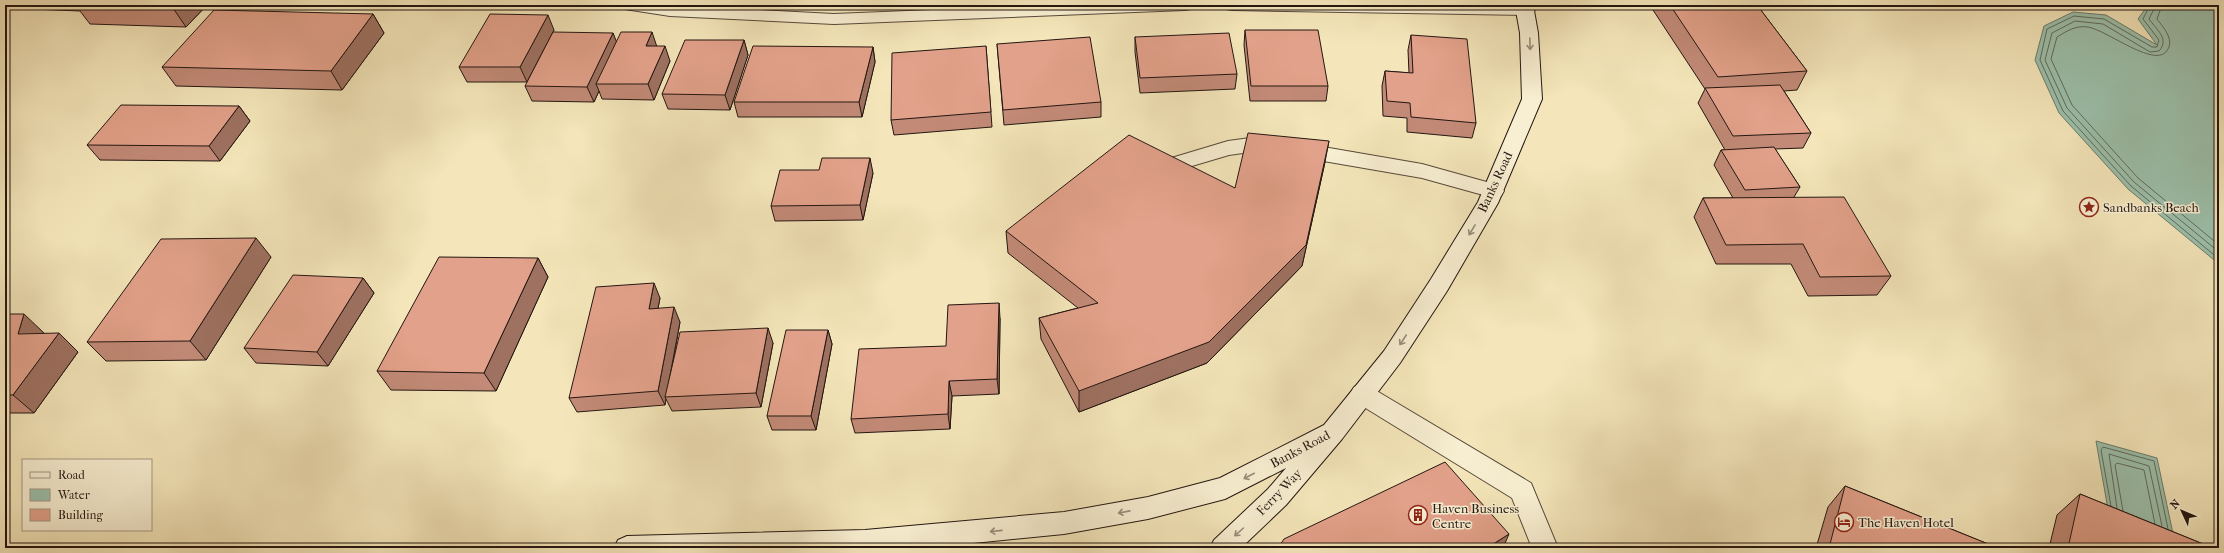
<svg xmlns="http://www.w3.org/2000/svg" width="2224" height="553" font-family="'IM FELL French Canon',serif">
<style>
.water{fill:#9cc0ab;stroke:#6c7c6d}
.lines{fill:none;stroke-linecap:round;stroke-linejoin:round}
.shore{stroke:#606b5e;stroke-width:1}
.lane-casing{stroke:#574a3b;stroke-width:2}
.street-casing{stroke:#574a3b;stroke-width:2}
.secondary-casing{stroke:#231611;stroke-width:2}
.lane{fill:#f8efd2;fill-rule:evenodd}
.street{fill:#f8efd2;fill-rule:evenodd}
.secondary{fill:#f8efd2;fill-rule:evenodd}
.wall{fill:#c28a77;stroke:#231611}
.shaded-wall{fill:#9e7161;stroke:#231611}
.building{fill:#e2a18a;stroke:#231611}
.oneway{stroke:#988d7b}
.labels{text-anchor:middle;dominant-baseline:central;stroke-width:3;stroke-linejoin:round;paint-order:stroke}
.street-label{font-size:13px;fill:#231611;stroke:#f8efd2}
.poi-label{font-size:13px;fill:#231611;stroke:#f8efd2;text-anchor:start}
</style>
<rect width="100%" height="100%" fill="#f4e6ba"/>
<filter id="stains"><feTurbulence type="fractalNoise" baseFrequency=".005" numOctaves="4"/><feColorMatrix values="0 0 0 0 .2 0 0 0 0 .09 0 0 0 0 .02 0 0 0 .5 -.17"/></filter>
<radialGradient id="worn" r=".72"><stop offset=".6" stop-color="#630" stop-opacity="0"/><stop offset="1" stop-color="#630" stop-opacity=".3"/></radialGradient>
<path class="water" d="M2148,5H2219V264L2128,189L2059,113L2035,60L2044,26L2073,12L2106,15L2157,45L2138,19Z
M2096,441L2157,458L2176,548L2113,538Z"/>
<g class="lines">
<path class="shore" d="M2150,5L2143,19L2159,40L2157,47H2152L2104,19L2074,16L2047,29L2040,60L2063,111L2131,186L2219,259
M2156,5L2149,19C2156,29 2170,39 2159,51L2150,52L2103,24L2075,21L2052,33L2045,60L2067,108L2134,182L2219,252
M2162,5L2157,19C2163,27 2174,39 2168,49C2158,71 2107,30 2088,27C2076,25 2067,31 2057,37L2051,59L2072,105L2138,178L2219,245
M2111,506L2101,450L2103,447L2154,461L2168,529
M2117,508L2109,454L2149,466L2162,526
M2123,511L2115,465L2117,463L2144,470L2155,524"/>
<defs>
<path id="lane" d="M1250,138L1277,139L1422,164L1501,186L1504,191L1501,196L1494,198L1422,178L1277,153L1250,152L1229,155L1175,171L1168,169L1165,164L1168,159L1228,141Z
M1362,384L1370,387L1531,483L1558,548H1532L1512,498L1354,401L1350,394L1354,387Z"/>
<path id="street" d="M622,5H665L834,14L1052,5H1194L1191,9L1185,10L834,24L670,16L631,10L625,9Z
M1223,5H1527L1532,6L1535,10L1532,14L1526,15L1232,10L1226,9Z"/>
<path id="secondary" d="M1515,5H1533L1538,33L1542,99L1498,203L1447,291L1400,363L1342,439L1286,505L1241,548H1210L1214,540L1268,489L1286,468L1225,499L1148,519L1064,534L924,548H614L618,540L627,536L865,530L1064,512L1148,497L1220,478L1324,425L1384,351L1431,279L1478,202L1522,99L1520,33Z"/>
</defs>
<use href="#lane" class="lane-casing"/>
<use href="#street" class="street-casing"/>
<use href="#secondary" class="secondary-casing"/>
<use href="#lane" class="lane"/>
<use href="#street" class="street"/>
<use href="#secondary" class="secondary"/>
</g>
<path class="wall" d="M29,5H207L186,27L90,24L80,11L32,9Z
M1655,5H1757L1807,71L1797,90L1784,91L1811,133L1803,148L1775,149L1800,187L1794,197L1891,276L1877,295L1808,296L1791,264H1716L1694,217L1703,198H1733L1714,165L1721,150H1725L1698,103L1705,89L1653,10Z
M373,14L384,33L342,90L176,86L162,67Z
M554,30L527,82H467L459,67Z
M1245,30L1328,86L1326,101H1250L1244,45Z
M613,33L616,42L657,46L670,61L654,100L602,99L599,91L594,102L532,101L525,86Z
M1411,35L1476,123L1472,138L1407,132V118L1383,116L1382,86L1385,71L1409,73L1408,50Z
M1135,37L1237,74L1235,89L1140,93L1135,52Z
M744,40L748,55L730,110L668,109L662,94Z
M997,44L1101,102V117L1004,125Z
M986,46L992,127L894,135L891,120Z
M873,47L875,62L862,117H738L734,102Z
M239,106L250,121L220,161L100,160L87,145Z
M1325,162L1302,266L1207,363L1079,412L1041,339L1039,318L1078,308L1008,253L1006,231L1235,188Z
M873,173L863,220L775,221L771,206Z
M271,257L206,360L106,361L87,342Z
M538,258L548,277L496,391L391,390L377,371Z
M363,278L374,293L328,366L256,363L244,348Z
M660,298L658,308L680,322L672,368L773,343L761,407L672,411L666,399L665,405L577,412L569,398Z
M5,314L44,333H43L78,352L34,413H5Z
M1000,318L999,394L952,396L950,429L855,433L851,419L946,346Z
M828,330L832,344L816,430H772L767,416Z
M1845,486L1998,548H1816L1828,507Z
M2080,494L2213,548H2049L2057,515Z"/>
<path class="shaded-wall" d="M176,5H207L186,27L173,8Z
M373,14L384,33L342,90L331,71Z
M548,15L554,30L527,82L520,67Z
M652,32L657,47L646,46Z
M613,33L619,48L596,84L599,91L594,102L587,87Z
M744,40L748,55L730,110L725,95Z
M665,46L670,61L654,100L648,84Z
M873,47L875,62L862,117L859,102Z
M239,106L250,121L220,161L209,146Z
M1329,141L1325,162L1302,266L1207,363L1079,412V391Z
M870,158L873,173L863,220L860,205Z
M256,238L271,257L206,360L190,341Z
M538,258L548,277L496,391L484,373Z
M363,278L374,293L328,366L317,352Z
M654,283L660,298L655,324L649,309Z
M999,303L1000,318L999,394L997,379Z
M674,307L680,322L666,397H665L666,399L665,405L658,391Z
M24,314L44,333L38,352L18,334Z
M768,328L773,343L761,407L756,393Z
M828,330L832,344L816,430L811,416Z
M59,333L78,352L34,413L13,395Z
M949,381L952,396L950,429L948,414Z
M1509,534L1503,548H1487Z"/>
<path class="building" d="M79,5H176L173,8Z
M1670,5H1757L1807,71L1718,77Z
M214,10L373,14L331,71L162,67Z
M490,14L548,15L520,67H459Z
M1245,30H1318L1328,86H1251Z
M553,32L613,33L587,87L525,86Z
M621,32H652L646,46H665L648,84H596Z
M1229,33L1237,74L1140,78L1135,37Z
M1411,35L1467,39L1476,123L1411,117L1410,103L1387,101L1385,71L1413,73Z
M1090,37L1101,102L1003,110L997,44Z
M685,40H744L725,95L662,94Z
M753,46L873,47L859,102H734Z
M986,46L991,112L891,120L892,53Z
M1780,85L1811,133L1733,136L1705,88Z
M121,105L239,106L209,146L87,145Z
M1248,133L1329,141L1306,245L1209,342L1079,391L1039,318L1098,303L1006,231L1129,135L1235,188Z
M1774,147L1800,187L1745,190L1721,150Z
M822,158H870L860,205L771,206L780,170H819Z
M1844,197L1891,276L1820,277L1803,244L1726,245L1703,198Z
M256,238L190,341L87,342L161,239Z
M439,257L538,258L484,373L377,371Z
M293,275L363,278L317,352L244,348Z
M654,283L649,309L674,307L658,391L569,398L596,287Z
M999,303L997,379L949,381L948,414L851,419L859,349L946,346L948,305Z
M5,314H24L18,334L59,333L13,395H5Z
M768,328L756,393L665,397L680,332Z
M786,330H828L811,416H767Z
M1445,462L1509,534L1487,548H1278L1284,539Z
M1845,486L1998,548H1829Z
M2080,494L2213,548H2068Z"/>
<defs><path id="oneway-shaft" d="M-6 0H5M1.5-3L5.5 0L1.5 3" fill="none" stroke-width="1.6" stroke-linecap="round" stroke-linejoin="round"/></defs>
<g class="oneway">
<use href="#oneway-shaft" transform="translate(1530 44) rotate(88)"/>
<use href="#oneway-shaft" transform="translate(1472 230) rotate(121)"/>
<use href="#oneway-shaft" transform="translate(1403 340) rotate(123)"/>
<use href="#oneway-shaft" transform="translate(1249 476) rotate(153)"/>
<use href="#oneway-shaft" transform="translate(1124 512) rotate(169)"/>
<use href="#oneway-shaft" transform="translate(996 531) rotate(174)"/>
<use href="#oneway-shaft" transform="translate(1239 532) rotate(138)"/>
</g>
<defs>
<symbol id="sight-ring" viewBox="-11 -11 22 22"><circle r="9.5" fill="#f8efd2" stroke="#8f2418" stroke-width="1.5"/><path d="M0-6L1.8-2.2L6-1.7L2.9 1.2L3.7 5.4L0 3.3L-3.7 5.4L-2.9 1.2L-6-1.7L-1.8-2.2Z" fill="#8f2418"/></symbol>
<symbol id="building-ring" viewBox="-11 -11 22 22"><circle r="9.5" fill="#f8efd2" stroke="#8f2418" stroke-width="1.5"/><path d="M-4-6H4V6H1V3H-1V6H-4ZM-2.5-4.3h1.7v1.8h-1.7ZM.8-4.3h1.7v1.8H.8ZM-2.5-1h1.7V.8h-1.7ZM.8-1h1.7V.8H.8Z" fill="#8f2418"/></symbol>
<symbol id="hotel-ring" viewBox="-11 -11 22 22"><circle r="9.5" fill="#f8efd2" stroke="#8f2418" stroke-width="1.5"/><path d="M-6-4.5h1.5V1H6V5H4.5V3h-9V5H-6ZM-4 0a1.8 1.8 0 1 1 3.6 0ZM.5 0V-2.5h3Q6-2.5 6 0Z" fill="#8f2418"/></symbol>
</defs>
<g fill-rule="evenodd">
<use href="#sight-ring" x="2078" y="196" width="22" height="22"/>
<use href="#building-ring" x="1407" y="504" width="22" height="22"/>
<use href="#hotel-ring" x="1833" y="511" width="22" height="22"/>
</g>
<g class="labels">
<g class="street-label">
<text transform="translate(1495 182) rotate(-65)">Banks Road</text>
<text transform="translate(1300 449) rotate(-28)">Banks Road</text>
<text transform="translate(1279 492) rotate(-46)">Ferry Way</text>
</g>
<g class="poi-label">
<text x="2103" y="207">Sandbanks Beach</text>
<text x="1432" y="508">Haven Business<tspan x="1432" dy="15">Centre</tspan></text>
<text x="1858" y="522">The Haven Hotel</text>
</g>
</g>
<rect width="2224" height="553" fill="none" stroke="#f4e6ba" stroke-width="20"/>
<rect x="6" y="6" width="2212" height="541" fill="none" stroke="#231611" stroke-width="2"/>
<rect x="10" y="10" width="2204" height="533" fill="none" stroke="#231611"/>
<rect x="22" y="459" width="130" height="72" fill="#f8efd2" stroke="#a39885"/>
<rect x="30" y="472" width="20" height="6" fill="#f8efd2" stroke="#a39885"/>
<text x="58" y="479" font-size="12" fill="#231611">Road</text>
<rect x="30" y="489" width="20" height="12" fill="#9cc0ab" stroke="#a39885"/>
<text x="58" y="499" font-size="12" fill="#231611">Water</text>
<rect x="30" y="509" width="20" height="12" fill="#e2a18a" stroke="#a39885"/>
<text x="58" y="519" font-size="12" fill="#231611">Building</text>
<g transform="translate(2182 511) rotate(314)" stroke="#f8efd2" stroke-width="3" paint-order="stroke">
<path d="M0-3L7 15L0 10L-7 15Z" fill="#231611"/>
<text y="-6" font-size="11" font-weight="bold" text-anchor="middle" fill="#231611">N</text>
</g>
<rect width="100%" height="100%" filter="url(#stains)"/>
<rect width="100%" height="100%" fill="url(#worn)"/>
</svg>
